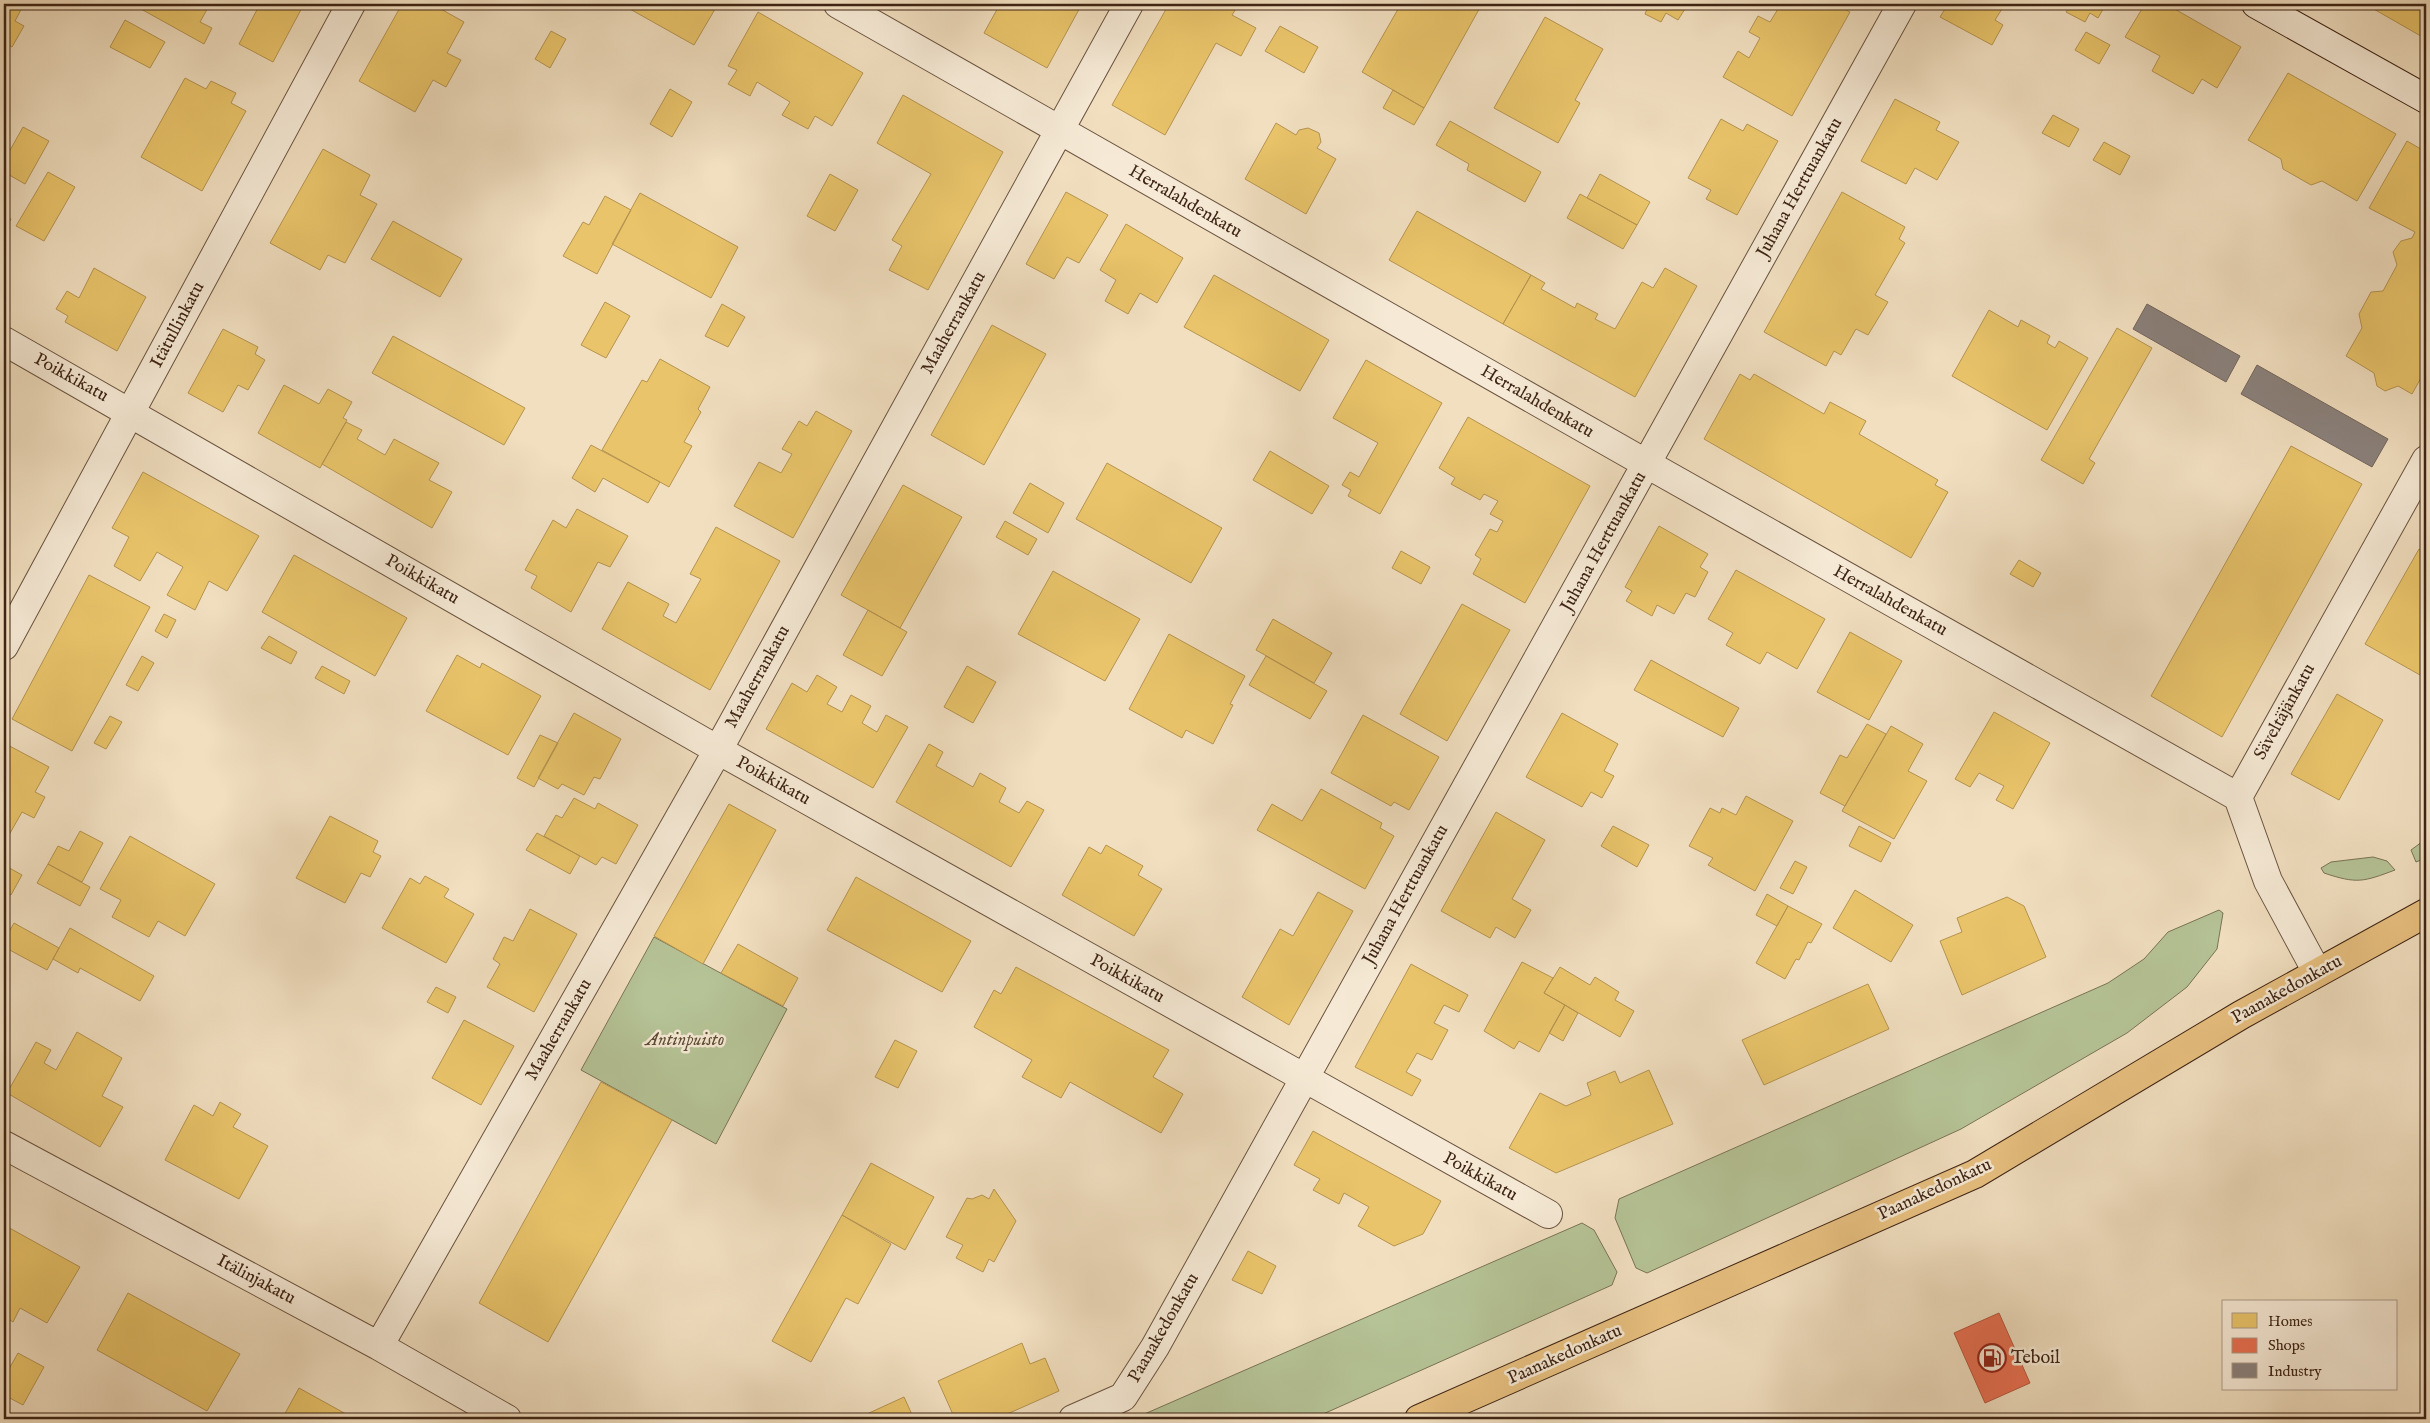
<svg xmlns="http://www.w3.org/2000/svg" width="2430" height="1423" font-family="'IM FELL English',serif">
<style>
.green{fill:#b5c396;stroke:#7a7455}
.homes{fill:#e9c46a;stroke:#b69450}
.shops{fill:#e76f51;stroke:#b4583f}
.industry{fill:#8a817c;stroke:#73655d}
.lines{fill:none;stroke-linecap:round;stroke-linejoin:round}
.street-casing{stroke:#6b533f;stroke-width:30}
.secondary-casing{stroke:#3e2414;stroke-width:30}
.primary-casing{stroke:#3e2414;stroke-width:30}
.street{stroke:#f6ead6;stroke-width:28}
.secondary{stroke:#f6ead6;stroke-width:28}
.primary{stroke:#e8c080;stroke-width:28}
.labels{text-anchor:middle;dominant-baseline:central;stroke-width:5;stroke-linejoin:round;paint-order:stroke}
.street-label{font-size:18px;fill:#3e2414;stroke:#f6ead6}
.park-label{font-size:18px;font-style:italic;fill:#5c4c34;stroke:#f6ead6}
.poi-label{font-size:18px;fill:#3e2414;stroke:#f6ead6;text-anchor:start}
</style>
<rect width="100%" height="100%" fill="#f1dfc0"/>
<filter id="stains"><feTurbulence type="fractalNoise" baseFrequency=".004" numOctaves="4"/><feColorMatrix values="0 0 0 0 .2 0 0 0 0 .09 0 0 0 0 .02 0 0 0 .5 -.17"/></filter>
<radialGradient id="worn" r=".72"><stop offset=".6" stop-color="#630" stop-opacity="0"/><stop offset="1" stop-color="#630" stop-opacity=".3"/></radialGradient>
<path class="green" d="M2426,839V858L2416,862L2411,850Z
M2373,857L2387,861L2395,870C2363,882 2357,884 2324,873L2321,868L2331,862Z
M2219,910L2223,913L2217,949L2187,987L2127,1033L1961,1129L1647,1273L1636,1268L1615,1218L1619,1199L2108,983L2144,959L2168,932Z
M654,937L787,1009L716,1144L581,1070Z
M1582,1223L1594,1230L1617,1272L1612,1285L1312,1419H1133Z"/>
<path class="homes" d="M4,4H24L15,21L24,26L12,47L4,43Z
M132,4H210L200,22L212,28L204,44Z
M260,4H304L273,62L239,44Z
M402,4H432L464,22L447,53L461,60L446,87L433,80L415,112L359,81Z
M621,4H718L694,45Z
M1000,4H1082L1047,68L984,33Z
M1169,4H1239L1232,15L1256,28L1241,56L1216,43L1165,135L1112,105Z
M1401,4H1482L1424,108L1362,72Z
M1649,4H1688L1678,20L1666,13L1661,22L1645,14Z
M1781,4H1834L1850,12L1792,116L1723,77L1738,51L1749,58L1760,38L1749,32L1758,16L1770,22Z
M1948,4H2005L1995,20L2003,25L1992,45L1940,17Z
M2038,4H2053L2049,10Z
M2072,4H2106L2098,18L2090,13L2085,22L2066,12Z
M2145,4H2166L2241,47L2217,88L2202,79L2193,94L2152,71L2160,56L2125,37Z
M2365,4H2426V39Z
M758,12L863,73L832,126L815,116L808,129L782,115L790,102L757,82L750,96L728,84L737,70L728,66Z
M1545,17L1603,49L1575,100L1580,103L1558,143L1494,108Z
M125,20L165,42L150,68L110,47Z
M1280,26L1318,47L1304,73L1265,51Z
M551,31L566,39L550,68L535,59Z
M2086,32L2110,45L2099,64L2075,50Z
M2288,73L2396,134L2357,201L2322,181L2311,185L2283,169L2281,159L2248,140Z
M185,78L206,89L211,81L236,93L231,103L246,111L202,191L141,157Z
M670,89L692,102L672,137L650,124Z
M1393,90L1424,108L1414,125L1383,108Z
M903,95L1003,152L928,290L889,270L902,246L892,240L931,174L877,143Z
M1895,99L1940,122L1936,130L1959,142L1937,180L1915,168L1906,184L1861,161Z
M2053,115L2079,129L2069,147L2042,133Z
M1721,119L1743,131L1747,124L1778,141L1737,215L1706,199L1711,190L1688,178Z
M1450,121L1541,172L1525,202L1467,170L1469,164L1436,145Z
M1276,123L1296,135L1299,130L1308,128L1319,133L1321,142L1317,148L1336,159L1306,214L1245,179Z
M23,127L49,141L25,184L4,172V161Z
M2407,141L2426,152V369L2412,394L2398,386L2385,391L2377,386L2374,373L2346,356L2362,328L2359,314L2371,292L2383,291L2397,265L2393,252L2401,241L2412,238L2415,232L2369,208Z
M2104,142L2130,156L2120,175L2093,160Z
M323,149L370,175L360,195L377,204L345,263L328,255L320,270L270,243Z
M48,172L75,187L44,241L16,226Z
M830,174L858,190L835,231L807,216Z
M1600,174L1650,202L1637,225L1587,198Z
M1066,192L1108,215L1079,263L1067,257L1054,279L1026,264Z
M1842,192L1905,227L1899,239L1905,243L1875,295L1888,302L1868,335L1856,329L1841,355L1834,351L1826,366L1764,332Z
M640,193L738,247L711,298L612,244Z
M1580,194L1637,225L1623,249L1567,218Z
M605,196L631,210L597,274L563,256L583,222L589,225Z
M1417,211L1531,275L1503,324L1389,260Z
M4,216L11,219L4,231Z
M393,221L462,259L440,297L371,259Z
M1126,224L1183,258L1157,303L1140,293L1128,314L1105,301L1116,280L1100,270Z
M94,268L146,297L117,351L65,322L68,316L56,309L67,291L79,298Z
M1665,268L1697,286L1635,397L1503,324L1531,275L1545,283L1541,289L1575,308L1577,303L1598,314L1595,319L1615,329L1642,282L1653,288Z
M1214,275L1329,340L1300,391L1184,327Z
M605,302L630,316L606,358L581,345Z
M722,304L745,317L728,347L705,336Z
M1989,310L2018,327L2021,320L2050,336L2047,343L2055,348L2059,341L2088,358L2047,430L1952,376Z
M992,325L1046,354L984,465L931,435Z
M2117,328L2152,348L2089,459L2095,463L2083,484L2041,460Z
M223,329L258,347L255,354L265,360L248,390L238,385L223,412L188,393Z
M393,336L525,408L504,445L372,373Z
M660,359L710,387L698,409L701,412L684,442L692,446L669,487L602,450L642,380L647,382Z
M1366,360L1442,403L1380,514L1348,496L1351,490L1342,485L1350,472L1359,477L1378,443L1333,418Z
M1740,374L1750,380L1754,374L1824,414L1830,402L1866,421L1859,434L1938,480L1935,485L1948,492L1911,558L1704,439Z
M284,385L319,404L328,389L352,402L343,418L347,420L320,468L258,433Z
M816,411L852,431L793,538L734,506L759,462L781,473L792,454L782,449L799,421L807,426Z
M1468,417L1590,486L1525,603L1473,574L1481,559L1475,555L1490,529L1497,532L1503,521L1490,514L1498,501L1484,494L1480,500L1451,484L1455,478L1439,468Z
M346,422L362,430L357,439L385,455L394,439L439,463L429,480L452,492L432,528L322,464Z
M591,445L660,482L648,503L603,478L595,492L572,478Z
M2291,446L2362,484L2222,737L2151,696Z
M1270,451L1329,486L1312,514L1253,480Z
M1107,463L1222,528L1191,583L1076,519Z
M143,472L259,536L227,591L209,581L195,610L167,595L183,567L157,552L140,581L114,566L129,537L112,528Z
M1030,483L1064,503L1048,533L1013,513Z
M903,485L962,517L900,628L841,595Z
M577,509L628,536L610,567L598,562L571,612L531,588L537,576L525,570L553,520L566,528Z
M1005,521L1037,539L1028,555L996,537Z
M1659,526L1708,554L1700,567L1708,572L1695,597L1686,593L1674,614L1657,605L1652,616L1626,601L1632,591L1625,587Z
M716,527L780,561L710,690L602,629L628,582L669,604L663,616L676,623L701,579L690,574Z
M2419,549L2426,553V665L2420,675L2365,644Z
M1401,551L1430,567L1421,584L1392,568Z
M294,555L407,618L375,676L262,612Z
M2019,560L2041,573L2033,587L2010,574Z
M1736,570L1825,619L1797,669L1767,652L1760,664L1726,645L1733,633L1708,619Z
M1053,571L1140,619L1105,681L1018,634Z
M89,575L150,607L72,751L12,719Z
M1462,604L1510,630L1447,741L1400,714Z
M868,610L907,632L882,676L843,655Z
M164,614L176,620L167,638L155,631Z
M1273,619L1332,653L1314,683L1256,650Z
M1850,632L1902,661L1869,720L1817,692Z
M1169,634L1245,676L1230,704L1233,705L1213,744L1186,730L1182,738L1129,709Z
M269,636L297,652L291,664L261,648Z
M457,655L480,668L482,663L541,696L508,755L426,711Z
M142,656L154,663L138,691L126,685Z
M1266,656L1327,691L1310,719L1249,685Z
M1651,660L1739,708L1723,737L1634,690Z
M322,666L350,681L344,694L315,678Z
M967,666L996,682L973,723L944,707Z
M817,675L837,687L827,704L842,712L851,695L871,706L862,723L877,732L886,715L908,727L873,788L766,729L792,683L807,692Z
M2337,694L2383,720L2339,800L2291,774Z
M1994,712L2050,743L2013,809L1996,800L2004,786L1979,773L1970,787L1955,779Z
M574,713L621,739L600,779L594,777L584,795L562,784L558,789L538,778Z
M1562,713L1618,744L1604,771L1614,776L1602,798L1591,792L1582,807L1526,777Z
M1363,715L1439,757L1409,810L1394,802L1391,806L1331,773Z
M110,716L122,722L106,749L94,743Z
M1867,724L1886,734L1845,806L1820,793L1840,755L1847,758Z
M1891,726L1923,744L1908,771L1927,781L1894,839L1842,811Z
M540,735L558,743L534,787L517,778Z
M4,743L49,767L35,792L45,797L34,818L22,812L9,835L4,832Z
M929,744L943,752L936,766L973,787L980,773L1006,788L999,802L1019,813L1027,801L1044,810L1011,867L896,802Z
M1321,789L1382,823L1380,828L1394,836L1365,889L1257,830L1272,804L1302,821Z
M1746,796L1793,821L1755,891L1708,865L1713,858L1689,846L1710,808L1720,813L1722,808L1736,815Z
M574,798L595,809L598,803L638,825L616,864L602,857L596,865L544,836L556,815L562,818Z
M729,804L776,830L703,964L654,936Z
M1496,812L1545,840L1512,899L1531,910L1515,938L1496,927L1490,938L1441,911Z
M330,816L378,841L373,852L381,856L370,877L361,873L345,903L296,878Z
M1613,826L1649,845L1637,867L1601,846Z
M1859,826L1891,843L1881,862L1849,846Z
M80,831L103,843L82,882L48,864L58,846L69,851Z
M537,833L580,856L570,874L526,850Z
M130,836L215,884L185,936L158,921L149,937L112,917L121,900L100,889Z
M1106,845L1143,866L1138,875L1162,889L1134,936L1062,895L1089,847L1101,854Z
M1795,861L1807,867L1793,894L1780,888Z
M48,864L90,887L80,906L37,883Z
M4,865L22,875L11,895L4,892Z
M425,876L449,889L444,897L474,914L446,963L382,928L410,878L420,884Z
M856,877L971,941L942,992L827,930Z
M1855,890L1913,925L1891,962L1833,928Z
M1318,892L1353,911L1289,1025L1242,997L1280,929L1293,936Z
M1767,894L1788,906L1777,926L1756,915Z
M2007,897L2024,906L2046,957L1962,995L1940,941L1962,932L1957,918Z
M1788,906L1822,924L1811,943L1808,942L1799,960L1796,959L1785,979L1756,963Z
M530,909L577,934L534,1012L487,987L500,964L493,959L504,937L513,941Z
M14,923L59,948L47,970L4,947V941Z
M70,928L154,976L140,1001L80,968L78,973L53,959Z
M738,944L798,978L783,1006L721,973Z
M1522,962L1553,978L1544,993L1565,1005L1539,1052L1519,1041L1514,1049L1484,1031Z
M1411,964L1468,995L1459,1012L1444,1005L1434,1023L1448,1030L1432,1060L1417,1053L1406,1072L1421,1080L1412,1096L1355,1067Z
M1016,967L1169,1050L1153,1077L1183,1094L1161,1133L1070,1082L1061,1098L1022,1077L1032,1060L974,1027L994,990L1001,994Z
M1560,967L1590,985L1595,977L1619,992L1615,1000L1634,1011L1620,1037L1544,993Z
M1868,984L1889,1029L1764,1085L1742,1040Z
M436,987L456,997L448,1013L427,1002Z
M1565,1005L1578,1013L1563,1041L1549,1033Z
M464,1020L514,1046L481,1105L432,1078Z
M4,1030L8,1033L4,1041Z
M77,1032L122,1058L102,1096L123,1107L100,1147L7,1093L36,1042L51,1050L44,1063L56,1070Z
M895,1040L917,1051L898,1088L875,1077Z
M1649,1070L1673,1124L1556,1173L1509,1148L1540,1093L1566,1106L1591,1095L1587,1083L1615,1071L1620,1083Z
M601,1082L672,1120L548,1342L479,1303Z
M220,1102L241,1114L233,1127L268,1146L239,1199L165,1160L194,1105L213,1116Z
M1313,1131L1441,1201L1423,1234L1394,1246L1358,1226L1369,1207L1344,1193L1339,1204L1313,1190L1320,1179L1294,1165Z
M871,1163L934,1197L905,1250L842,1215Z
M994,1189L1016,1221L994,1262L989,1259L983,1272L956,1258L963,1245L946,1237L967,1198L972,1199L982,1195L989,1199Z
M842,1215L891,1244L858,1304L846,1298L811,1362L772,1341Z
M4,1225L80,1267L47,1323L20,1308L13,1322L4,1316Z
M1248,1251L1276,1266L1262,1294L1232,1280Z
M128,1293L240,1354L207,1411L97,1350Z
M1022,1343L1030,1364L1045,1358L1059,1391L996,1419H955L938,1381Z
M18,1353L44,1367L23,1405L4,1395V1378Z
M299,1388L355,1419H282Z
M904,1397L914,1419H856Z"/>
<path class="shops" d="M1999,1313L2030,1383L1985,1403L1954,1333Z"/>
<path class="industry" d="M2147,304L2240,356L2226,382L2133,329Z
M2257,365L2388,439L2372,467L2241,394Z"/>
<g class="lines">
<defs>
<path id="street" d="M838,4L1647,464L2238,797
M4,341L718,750L1548,1214
M4,646L351,4
M2317,972L2268,881L2238,797L2426,460
M4,1145L379,1346L507,1419
M379,1346L718,750L1129,4
M1073,1419L1123,1397L1155,1347L1902,4"/>
<path id="secondary" d="M2256,4L2426,99"/>
<path id="primary" d="M1419,1419L1975,1174L2241,1015L2426,913"/>
</defs>
<use href="#street" class="street-casing"/>
<use href="#secondary" class="secondary-casing"/>
<use href="#primary" class="primary-casing"/>
<use href="#street" class="street"/>
<use href="#secondary" class="secondary"/>
<use href="#primary" class="primary"/>
</g>
<defs>
<symbol id="fuel-ring" viewBox="-11 -11 22 22"><circle r="9.5" fill="#f6ead6" stroke="#8f2418" stroke-width="1.5"/><path d="M-5.5-6h7V0h2V4h1.3V-2.5L3-4.5l.8-.8L6-3V5H2.5V1h-1V6h-7ZM-4.2-4.7v3.2H.2V-4.7Z" fill="#8f2418"/></symbol>
</defs>
<g fill-rule="evenodd">
<use href="#fuel-ring" x="1976" y="1342" width="32" height="32"/>
</g>
<g class="labels">
<g class="street-label">
<text transform="translate(1800 188) rotate(-61)">Juhana Herttuankatu</text>
<text transform="translate(1185 202) rotate(30)">Herralahdenkatu</text>
<text transform="translate(954 323) rotate(-61)">Maaherrankatu</text>
<text transform="translate(178 325) rotate(-62)">Itätullinkatu</text>
<text transform="translate(71 378) rotate(29)">Poikkikatu</text>
<text transform="translate(1537 402) rotate(30)">Herralahdenkatu</text>
<text transform="translate(1604 542) rotate(-61)">Juhana Herttuankatu</text>
<text transform="translate(422 580) rotate(30)">Poikkikatu</text>
<text transform="translate(1890 601) rotate(29)">Herralahdenkatu</text>
<text transform="translate(758 677) rotate(-61)">Maaherrankatu</text>
<text transform="translate(2285 712) rotate(-61)">Säveltäjänkatu</text>
<text transform="translate(773 781) rotate(29)">Poikkikatu</text>
<text transform="translate(1406 895) rotate(-61)">Juhana Herttuankatu</text>
<text transform="translate(1127 979) rotate(29)">Poikkikatu</text>
<text transform="translate(2287 990) rotate(-29)">Paanakedonkatu</text>
<text transform="translate(559 1030) rotate(-60)">Maaherrankatu</text>
<text transform="translate(1480 1177) rotate(29)">Poikkikatu</text>
<text transform="translate(1935 1190) rotate(-25)">Paanakedonkatu</text>
<text transform="translate(256 1280) rotate(28)">Itälinjakatu</text>
<text transform="translate(1164 1328) rotate(-60)">Paanakedonkatu</text>
<text transform="translate(1565 1355) rotate(-24)">Paanakedonkatu</text>
</g>
<g class="park-label">
<text x="685" y="1040">Antinpuisto</text>
</g>
<g class="poi-label">
<text x="2011" y="1358">Teboil</text>
</g>
</g>
<rect width="2430" height="1423" fill="none" stroke="#f1dfc0" stroke-width="20"/>
<rect x="5" y="5" width="2420" height="1413" fill="none" stroke="#3e2414" stroke-width="2.5"/>
<rect x="10" y="10" width="2410" height="1403" fill="none" stroke="#3e2414"/>
<rect x="2222" y="1300" width="175" height="90" fill="#f6ead6" stroke="#ac9b88"/>
<rect x="2232" y="1313" width="25" height="15" fill="#e9c46a" stroke="#ac9b88"/>
<text x="2268" y="1326" font-size="15" fill="#3e2414">Homes</text>
<rect x="2232" y="1338" width="25" height="15" fill="#e76f51" stroke="#ac9b88"/>
<text x="2268" y="1350" font-size="15" fill="#3e2414">Shops</text>
<rect x="2232" y="1363" width="25" height="15" fill="#8a817c" stroke="#ac9b88"/>
<text x="2268" y="1376" font-size="15" fill="#3e2414">Industry</text>
<rect width="100%" height="100%" filter="url(#stains)"/>
<rect width="100%" height="100%" fill="url(#worn)"/>
</svg>
